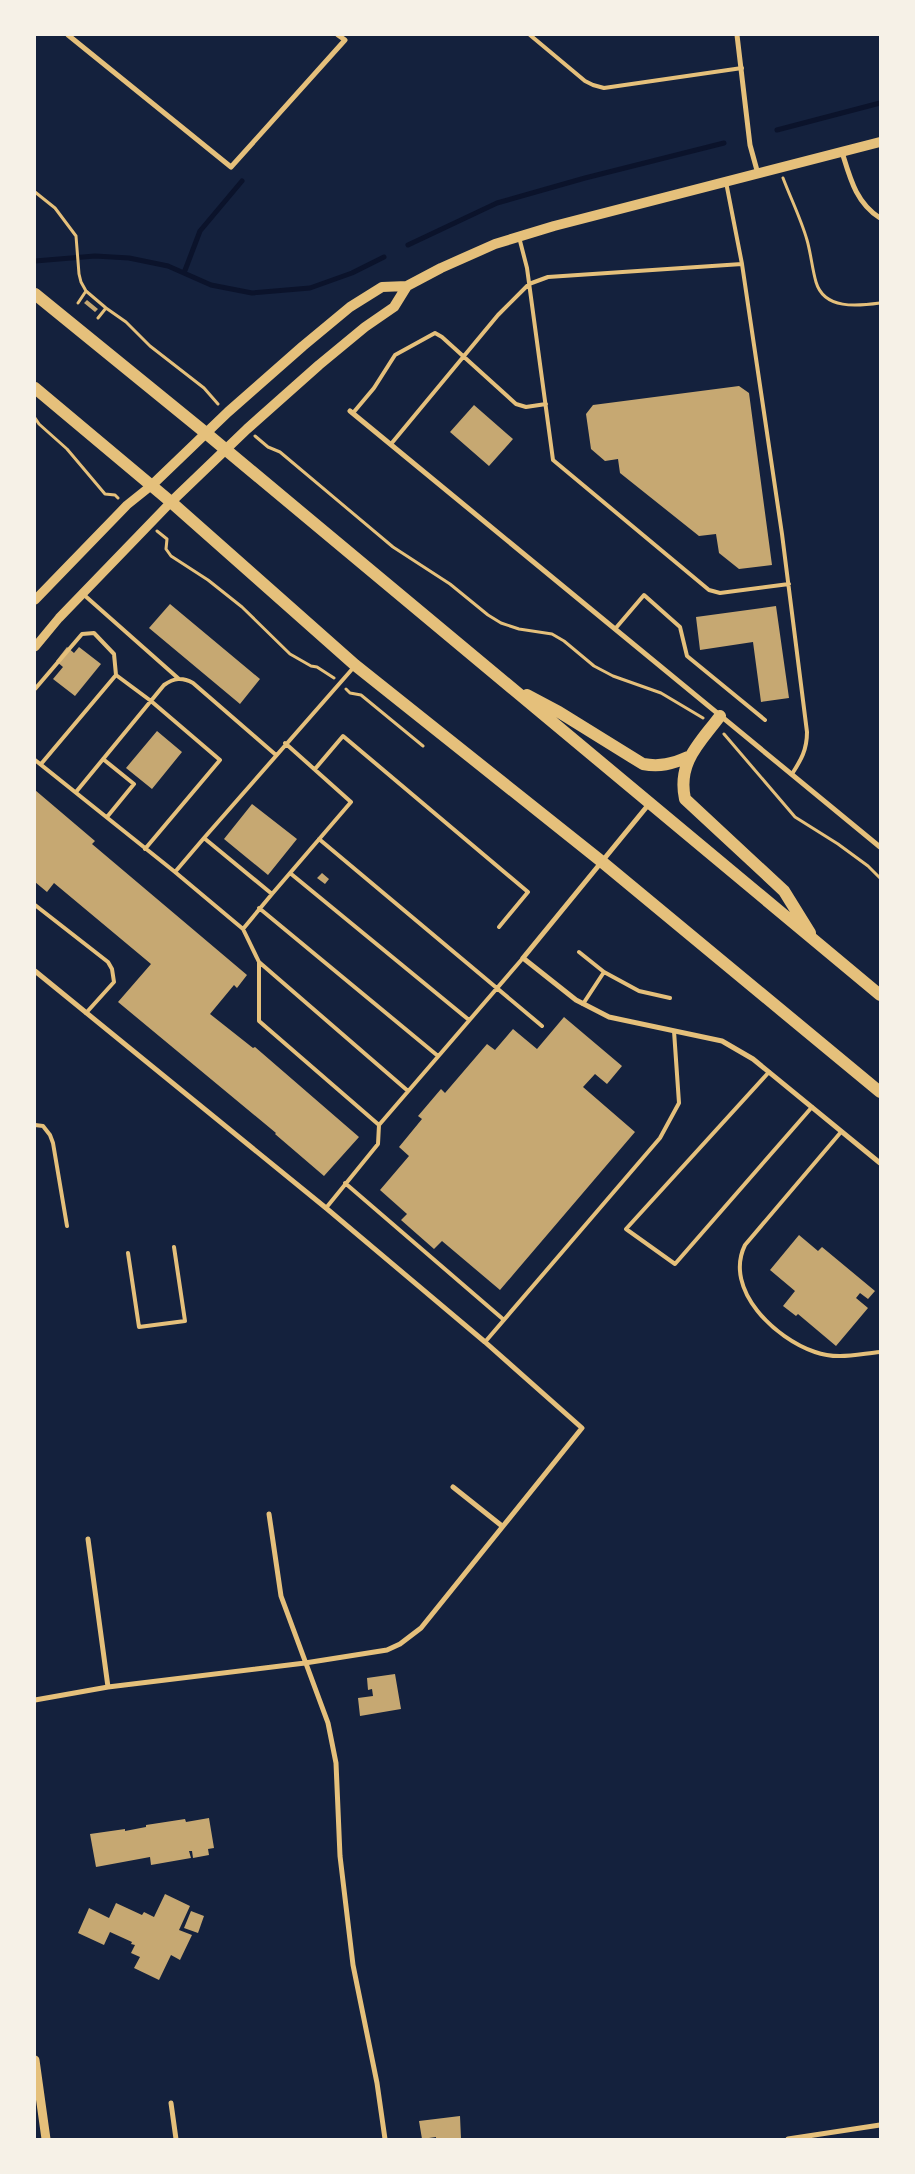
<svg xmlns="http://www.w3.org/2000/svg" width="915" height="2174" font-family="Arial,sans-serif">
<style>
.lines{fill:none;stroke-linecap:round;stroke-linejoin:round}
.stream{stroke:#0b132b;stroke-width:5}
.building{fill:#c6a872}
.path{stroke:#e5c07b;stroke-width:3}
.service{stroke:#e5c07b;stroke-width:4}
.minor{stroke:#e5c07b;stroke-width:5}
.tertiary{stroke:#e5c07b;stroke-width:9}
.secondary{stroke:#e5c07b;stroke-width:10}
.primary{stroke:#e5c07b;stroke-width:12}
</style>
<rect width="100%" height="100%" fill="#14213d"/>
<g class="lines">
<path class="stream" d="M777,130L880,103
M408,245L497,203L585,178L724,143
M35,261L95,256L129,258L168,266L211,285L252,293L310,288L352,273L384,257
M184,273L200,231L242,181"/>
</g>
<path class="building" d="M87,300L98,309L95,312L84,303Z
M739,386L749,393L772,565L739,569L719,553L716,534L699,536L620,473L618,459L605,461L591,449L586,414L593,405Z
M474,405L513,439L489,466L450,432Z
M170,604L260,679L240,704L149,628Z
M776,606L789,698L761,702L753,642L700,650L696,617Z
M67,647L74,653L79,647L101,664L75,696L53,679L63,667L56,661Z
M157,731L182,752L152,789L126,768Z
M35,790L95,841L92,844L247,975L237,988L234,985L210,1014L253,1048L255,1047L359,1137L324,1176L275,1134L276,1133L118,1002L151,964L54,883L47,892L35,882Z
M252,804L297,839L268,875L224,839Z
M322,873L329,879L325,884L317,878Z
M564,1017L622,1066L607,1084L595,1074L583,1087L635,1132L500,1290L442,1241L434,1249L401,1220L407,1214L380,1190L409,1156L399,1147L422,1119L418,1116L441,1089L445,1093L487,1044L495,1050L513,1029L537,1049Z
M799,1235L818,1251L822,1247L875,1291L868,1299L860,1293L856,1298L868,1308L836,1346L798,1314L796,1316L783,1306L795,1291L770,1270Z
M395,1674L401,1709L360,1716L358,1698L373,1696L372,1689L368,1690L367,1678Z
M209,1818L214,1848L208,1849L209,1855L193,1858L192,1851H189L191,1858L151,1865L150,1857L96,1867L90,1834L125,1829V1831L146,1827V1825L185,1819L186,1822Z
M165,1894L190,1906L179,1930L192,1935L180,1960L171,1955L159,1980L134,1968L140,1957L131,1953L135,1945L131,1944L132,1942L110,1932L104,1945L78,1933L89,1908L109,1918L116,1903L142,1915L144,1912L154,1917Z
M191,1911L204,1916L198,1933L184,1928Z
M460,2116L461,2139H436V2137L422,2139L419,2121Z"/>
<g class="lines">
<path class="path" d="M783,178C791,199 801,219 807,240C811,254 812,268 816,282C824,310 858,306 880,303
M35,192L55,208L76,236L79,274L81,282L86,291L106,308L126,322L150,346L204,388L218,404
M78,303L86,291
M98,318L106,308
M35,418L39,424L67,449L105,494L115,495L118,498
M255,436L268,447L280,452L393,547L450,584L488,615L501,623L519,629L552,634L564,641L594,666L613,676L661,693L703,718
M157,531L167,539L166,549L171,556L208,580L242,607L290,654L311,666L317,667L334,678
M346,689L350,693L361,695L423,746
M724,734L795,817L838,844L868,866L880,878"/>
<path class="service" d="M530,35L585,81L593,85L604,88L742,68
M726,182L742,264L782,534L807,732C807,750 801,760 792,774
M519,237L527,268L553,460L709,590L720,593L789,584
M353,413L374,388L395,355L435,333L442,337L516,404L526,407L546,404
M391,444L498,315L529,284L548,277L742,264
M83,594L179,679
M615,629L644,595L680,627L687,656L765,720
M35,689L82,634L94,633L114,654L116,675
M285,743L351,802L272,894L204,838L354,667
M103,759L134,784L107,817
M35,760L175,872
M41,764L116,675L151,701L220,760L145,849
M315,769L343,736L528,892L499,927
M76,792L164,685C174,678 182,677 193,683L276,755
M204,838L175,872L243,929L259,962V1021L379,1125
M319,839L542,1026
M290,873L469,1020
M35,905L108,962L112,969L114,982L86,1013
M259,908L438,1056
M243,929L272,894
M579,952L604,972L583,1004
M259,962L408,1091
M604,972L639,991L670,998
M769,1072L626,1229L675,1264L812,1107
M35,1125L43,1126L50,1135L53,1143L67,1226
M841,1132L745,1245C723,1290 776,1339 815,1352C837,1360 858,1354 880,1352
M345,1183L504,1320
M326,1208L378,1144L379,1125L523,958
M128,1253L139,1327L185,1321L174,1247
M485,1342L660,1138L679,1103L674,1031"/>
<path class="minor" d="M68,35L231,167L345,40L338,35
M737,35L750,145L758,174
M842,152C850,178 856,203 880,218
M350,411L880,847
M649,804L523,958L576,1000L609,1017L722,1041L753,1059L880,1163
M35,971L326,1208L485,1342L582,1428L421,1628L400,1644L387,1650L305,1663L108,1687L35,1700
M453,1487L502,1526
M269,1514L281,1596L328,1723L336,1763L340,1856L353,1965L377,2083L385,2139
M88,1539L108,1687
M171,2103L176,2139
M788,2139L880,2125"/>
<path class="tertiary" d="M35,600L127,505L152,485
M35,647L59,618L171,502
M35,2060L46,2139"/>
<path class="secondary" d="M152,485L228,412L303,346L350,307L382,287L407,286L441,268L495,244L554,226L880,142
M171,502L247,429L319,365L365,327L394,307L407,286"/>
<path class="primary" d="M35,294L207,434L880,995
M35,388L171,502L355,665L601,861L880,1092
M527,695L559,712L643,764C660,767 672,764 688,757
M720,716C700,743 677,762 685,799L784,891L810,933"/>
</g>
<rect width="915" height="2174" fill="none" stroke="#f6f1e7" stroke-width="72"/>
</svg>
